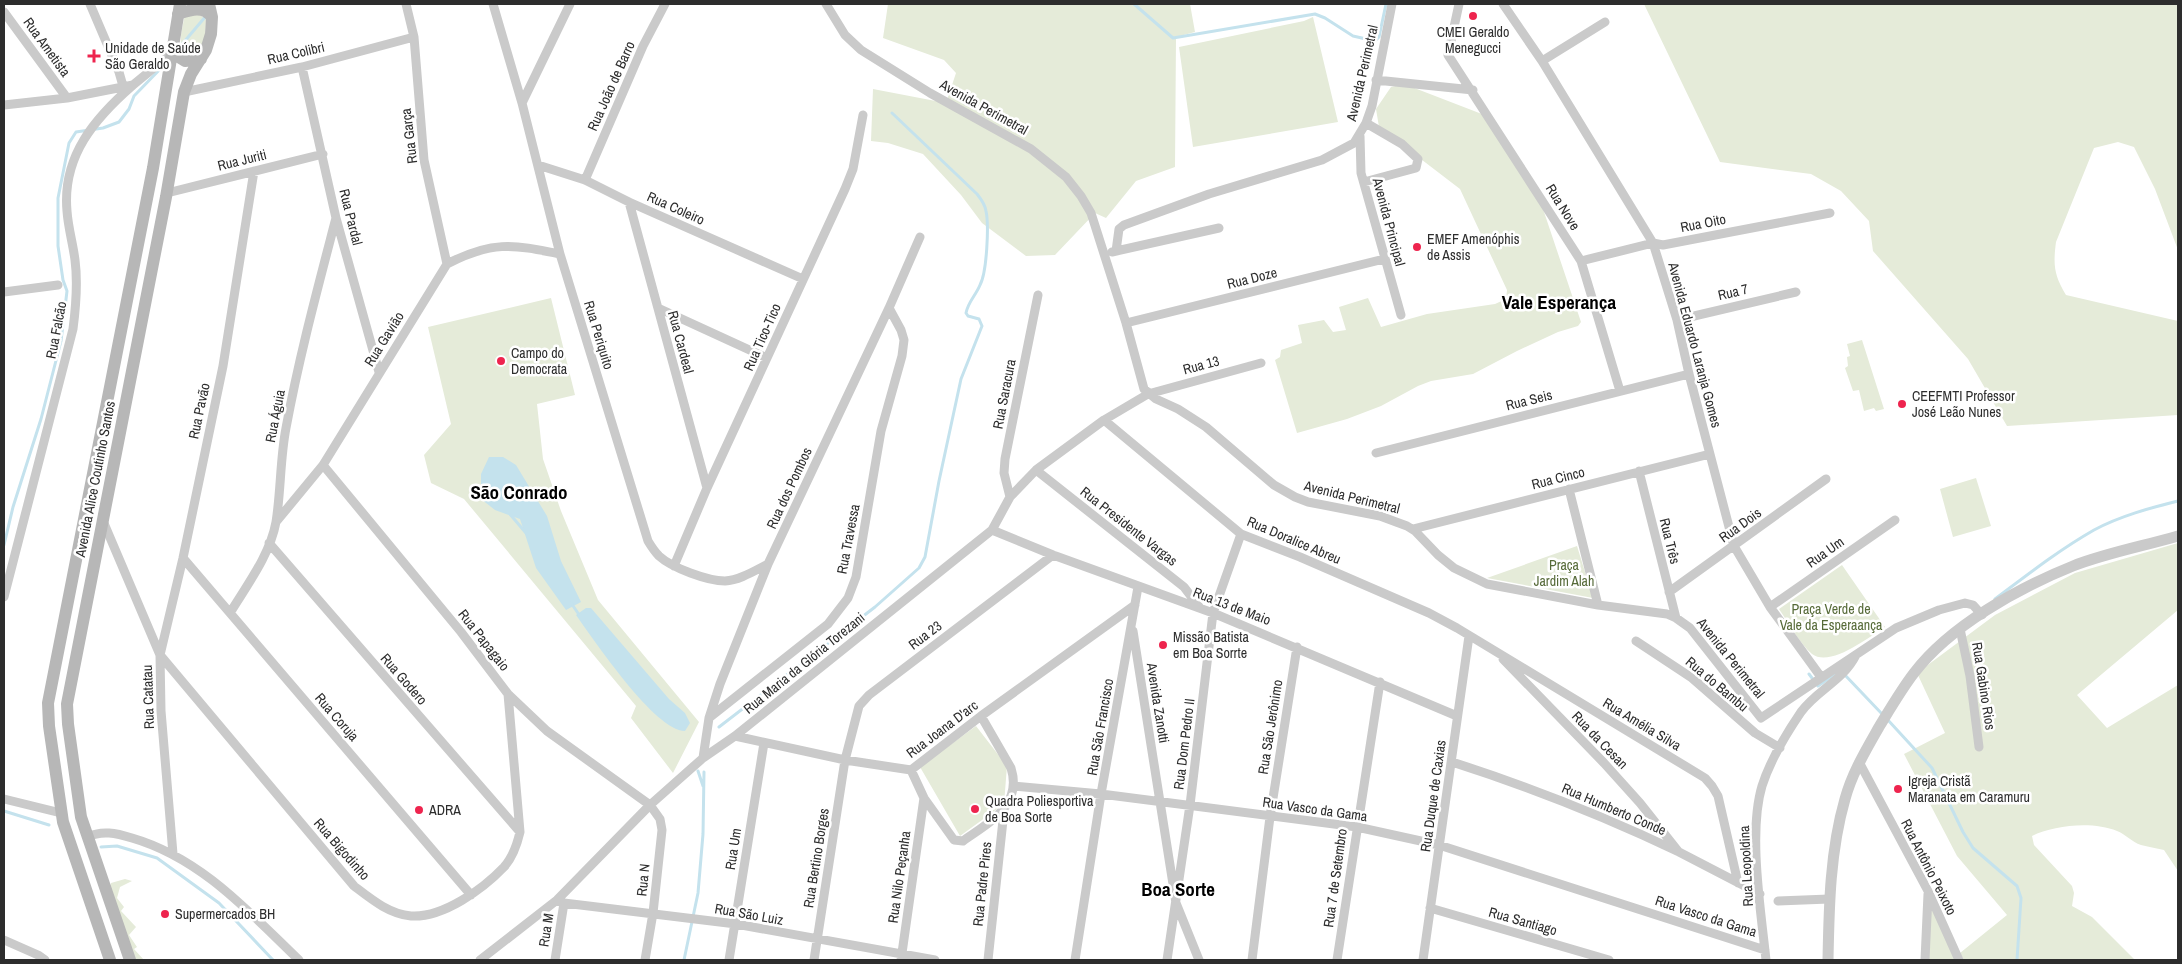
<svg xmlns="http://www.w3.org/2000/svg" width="2182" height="964" font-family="'Archivo Narrow',sans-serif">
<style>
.green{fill:#e5ebd9}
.water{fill:#c4e2ed}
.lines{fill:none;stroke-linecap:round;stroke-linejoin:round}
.stream{stroke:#c4e2ed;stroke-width:3}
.minor{stroke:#cacaca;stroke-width:9}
.tertiary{stroke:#cacaca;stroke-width:11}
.secondary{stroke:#b7b7b7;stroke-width:12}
.poi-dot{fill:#ee244e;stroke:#fff;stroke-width:2}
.labels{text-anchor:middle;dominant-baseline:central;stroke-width:5;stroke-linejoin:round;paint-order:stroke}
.poi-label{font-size:14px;fill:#2d2d2d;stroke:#fff;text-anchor:start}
.street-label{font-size:14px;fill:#2d2d2d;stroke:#fff}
.park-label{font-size:14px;fill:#566a38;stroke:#fff}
.district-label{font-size:19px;font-weight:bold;fill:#000;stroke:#fff}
</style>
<rect width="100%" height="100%" fill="#fff"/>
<path class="green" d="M888,4H1190L1195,32L1176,37L1175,167L1136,181L1106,218L1095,213L1055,255L1026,256L982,223L961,195L923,154L888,143L871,141L873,89L946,103L956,73L944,60L883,38Z
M1644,4H2178V250L2155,189L2134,147L2118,142L2094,148L2056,242C2053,265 2054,275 2066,295L2178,321V415L2007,426L1968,359L1873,251L1869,221L1841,191L1811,174L1720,162Z
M196,13L206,19L205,38L197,54L188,55C176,47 182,31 184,19L186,16Z
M1313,17L1338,122L1193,147L1179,47L1304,21Z
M1404,84L1487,116L1542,206L1581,322L1578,326L1558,332L1517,351L1473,374L1431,381L1418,386L1381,406L1347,419L1297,433L1275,360L1280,357L1281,350L1302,343L1298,325L1324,320L1333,332L1346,330L1339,307L1368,298L1381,327L1427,314L1495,304L1506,299L1507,290L1460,189L1379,127L1376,109L1391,87Z
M551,298L575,395L537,404L543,459L561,511L598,600L699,722L673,773L631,718L636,706L464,499L431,483L424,455L451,424L428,327Z
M1862,340L1884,409L1876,411L1874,408L1864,411L1859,390L1853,391L1845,368L1848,366L1847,357L1850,356L1847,344Z
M1976,478L1991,526L1953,537L1940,489Z
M2178,543V610L2077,695L2107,728L2178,685V871L2164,850C2156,848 2148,847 2141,845C2132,842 2125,834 2117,831C2093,821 2054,825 2032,836L2034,845L2072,886L2074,893L2072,906L2092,917L2135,960H1964L1960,953L2007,915L1957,856L1904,754L1945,733L1917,673L1995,615L2075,573Z
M1577,546L1593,598L1487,578Z
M1842,565L1885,627C1869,637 1830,668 1812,654C1800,644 1788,622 1779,609Z
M976,726L1007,766L1004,804L960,836L920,767Z
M125,879L132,881L120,887L117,898L124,907L121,911L136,927L129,935L137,947L134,949L144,960H135L110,886L111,883Z
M1929,897L1957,960H1927Z"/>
<path class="water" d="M489,457H503L516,465L547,516L561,561L581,602L566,610L536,568L520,519L495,510L481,499V474Z
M586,608H591L669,699L685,713L690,723L685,731C655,731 594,640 576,615Z"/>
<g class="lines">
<path class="stream" d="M1134,4L1173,38L1315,14L1325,18L1353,36L1375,41L1379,37L1386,4
M178,49L206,16
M509,513L526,533
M4,545L13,507L41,419L61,341L67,291L63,280L58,246V198L69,143L76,132L103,128L119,122L129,109L134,96L166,63
M1995,599C2027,575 2059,550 2094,530C2120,516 2150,508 2178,501
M571,603L580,616
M1809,674L1818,686L1838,672
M1844,674L1883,715
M1887,719L1932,768L1963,832L1973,848L2017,886L2021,898L2017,960
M719,727L875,607L919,568L925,557L939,481L961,379L982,326L979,319L968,316L966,313C968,302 976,295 980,285C987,272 989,225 986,211C985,204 981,199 977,194L892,113
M698,771L703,786
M4,811L49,825
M101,847L117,846L157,858L219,903L273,960
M684,960L698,893L703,834L704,772"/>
<path class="minor" d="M90,4L119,72L123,86
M406,4L414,37L424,160L447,264
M493,4L522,103L560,254L648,541C651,546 655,552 659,556C672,568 708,581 725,581C740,580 754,571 768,564
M826,4L845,35L861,50L930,93L1031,149L1066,177L1081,196L1091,213L1126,323L1144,389L1156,399L1178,409L1206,427L1274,485L1295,497L1308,502L1380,516L1407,526L1415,531L1438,555L1454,568L1487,584L1598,605L1667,614L1676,618L1690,628L1761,718L1896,628L1939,610L1965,603L1973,605L1982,615
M1459,4L1448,55L1581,261L1620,391
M1503,4L1542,61L1653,243L1677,320L1689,374L1734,546L1770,607L1821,677
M4,12L67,98
M1542,61L1605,22
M302,67L336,218L379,372
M1376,80L1473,90
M184,92L302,67L414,37
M522,103L570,4
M4,105L67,98L133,85L172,53
M1360,136L1361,173L1401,315
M538,165L585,180L629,202L803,279
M585,180L643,46L665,4
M1364,182L1416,168L1418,159L1402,144L1366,123
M167,193L323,154
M629,202L707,488
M1116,251L1119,229L1124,225L1209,194L1322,160L1354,143L1366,123L1372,106L1392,4
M1112,252L1219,228
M1581,261L1653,243L1663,245L1830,213
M4,292L58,285
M658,308L767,358
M1677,320L1796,292
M1126,323L1384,259
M1104,420L1241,534L1300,557L1429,613L1457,628L1705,778L1712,786L1718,796L1738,883
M1376,453L1689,374
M323,465L461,632L508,694L547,731L650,805L660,819L662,830L653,913L645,960
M1036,470L1184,587L1200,608
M1639,471L1676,618
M1569,489L1598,605
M1010,497L1004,473L1005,459L1038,295
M103,521L160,655L161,711L173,854
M276,522L323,465L447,264C491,241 512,244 560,254
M1413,529L1710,454
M992,530L1053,555L1213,613L1457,716
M269,543L520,832
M183,558L471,895
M674,566L707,488L845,189L853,169L863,115
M1669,592L1826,479
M4,597L73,329C76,306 78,283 75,260C73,244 68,227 67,211C62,156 95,118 133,85
M1770,607L1895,520
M230,613C247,585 270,555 276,522C281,491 280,459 286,428C299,357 318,287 336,218
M1960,629L1970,676L1979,747
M1133,631L1176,903L1199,960
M1636,641L1692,678L1755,733L1780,748
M160,655L354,886C371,899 389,914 411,916C443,918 483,889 504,867C513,857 517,845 520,832L508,694
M160,655L183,558L223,366L254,171
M1503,659L1604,763L1640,803L1678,851
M709,718L828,624L848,598L856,577L881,431L902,356L904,340L901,330L889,308
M735,736L845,760L911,770L981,716L1135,605
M703,758L709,718L720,684L768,564L889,308L920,237
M1452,762C1530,787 1606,817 1679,852C1706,866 1733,880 1760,894
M1859,762L1928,891L1959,960
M911,770L924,798L954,840L963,841C988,823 1023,806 1011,768L981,716
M1014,786L1101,794L1357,827L1439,845L1765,950
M4,799L61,813
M87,837C102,830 116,833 132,838C201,858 249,912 299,960
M557,900L564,903L736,924L935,960
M1778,901L1829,899
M1430,908L1609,960
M4,940L38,955L45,960
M480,960L557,900L650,805L703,758L735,736L992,530L1010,497L1036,470L1104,420L1148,394L1261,363
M555,960L564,903
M729,960L764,743
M814,960L845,760L859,706L869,695L1053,555
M901,960L924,798
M988,960L1004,811
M1075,960L1101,794L1138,587
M1167,960L1190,805L1213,613L1241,534
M1252,960L1270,817L1297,647
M1337,960L1380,682
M1423,960L1469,636
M1766,960C1761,911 1748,833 1762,786C1770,761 1786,734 1801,712C1817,690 1843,681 1856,655
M1925,960L1928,894"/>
<path class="tertiary" d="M1828,960C1829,906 1830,851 1845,799C1852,773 1866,750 1879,727C1890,709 1901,690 1914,673C1950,626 2018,588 2073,566C2106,553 2144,546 2178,536"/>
<path class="secondary" d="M178,14C190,10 203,5 212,17
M172,53L185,61L201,59
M110,960L63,822L49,726L48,703L153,168L180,4
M130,960L81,817L68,724L67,704L166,197L184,92L191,74L206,50L211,34L212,17L209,4"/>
</g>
<g class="poi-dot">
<circle cx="1473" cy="16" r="5"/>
<path d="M91.5 48.5h5v5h5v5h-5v5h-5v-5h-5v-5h5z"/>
<circle cx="1417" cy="247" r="5"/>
<circle cx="501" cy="361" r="5"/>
<circle cx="1902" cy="404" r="5"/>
<circle cx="1163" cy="645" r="5"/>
<circle cx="1898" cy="789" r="5"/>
<circle cx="975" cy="809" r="5"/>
<circle cx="419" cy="810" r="5"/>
<circle cx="165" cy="914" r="5"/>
</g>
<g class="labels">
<g class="poi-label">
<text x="1473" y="32" text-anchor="middle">CMEI Geraldo<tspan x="1473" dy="16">Menegucci</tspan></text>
<text x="105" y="48">Unidade de Saúde<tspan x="105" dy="16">São Geraldo</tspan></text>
<text x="1427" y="239">EMEF Amenóphis<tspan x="1427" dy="16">de Assis</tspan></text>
<text x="511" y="353">Campo do<tspan x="511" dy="16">Democrata</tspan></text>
<text x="1912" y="396">CEEFMTI Professor<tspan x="1912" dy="16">José Leão Nunes</tspan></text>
<text x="1173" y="637">Missão Batista<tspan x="1173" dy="16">em Boa Sorrte</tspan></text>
<text x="1908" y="781">Igreja Cristã<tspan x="1908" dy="16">Maranata em Caramuru</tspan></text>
<text x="985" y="801">Quadra Poliesportiva<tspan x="985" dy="16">de Boa Sorte</tspan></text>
<text x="429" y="810">ADRA</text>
<text x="175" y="914">Supermercados BH</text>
</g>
<g class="street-label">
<text transform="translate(47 47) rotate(54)">Rua Ametista</text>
<text transform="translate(296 53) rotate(-13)">Rua Colibri</text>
<text transform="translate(1362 73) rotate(-77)">Avenida Perimetral</text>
<text transform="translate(611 86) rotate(-66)">Rua João de Barro</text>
<text transform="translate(984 107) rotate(29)">Avenida Perimetral</text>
<text transform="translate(409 136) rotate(-97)">Rua Garça</text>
<text transform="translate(242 160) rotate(-14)">Rua Juriti</text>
<text transform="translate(1563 207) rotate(58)">Rua Nove</text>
<text transform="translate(676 208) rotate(24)">Rua Coleiro</text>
<text transform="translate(351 217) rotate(76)">Rua Pardal</text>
<text transform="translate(1389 222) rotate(75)">Avenida Principal</text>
<text transform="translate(1703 223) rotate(-11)">Rua Oito</text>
<text transform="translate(1252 278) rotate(-14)">Rua Doze</text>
<text transform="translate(1733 292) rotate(-13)">Rua 7</text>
<text transform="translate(56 330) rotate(-79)">Rua Falcão</text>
<text transform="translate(599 335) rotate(73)">Rua Periquito</text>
<text transform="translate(762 337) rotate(-66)">Rua Tico-Tico</text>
<text transform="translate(384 339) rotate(-58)">Rua Gavião</text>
<text transform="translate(681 342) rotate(75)">Rua Cardeal</text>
<text transform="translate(1695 345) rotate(75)">Avenida Eduardo Laranja Gomes</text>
<text transform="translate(1201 365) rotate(-15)">Rua 13</text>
<text transform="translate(1004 394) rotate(-79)">Rua Saracura</text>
<text transform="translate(1529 400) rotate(-14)">Rua Seis</text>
<text transform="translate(199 411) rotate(-78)">Rua Pavão</text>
<text transform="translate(275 416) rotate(-79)">Rua Águia</text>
<text transform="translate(1558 478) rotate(-14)">Rua Cinco</text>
<text transform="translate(95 479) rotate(-79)">Avenida Alice Coutinho Santos</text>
<text transform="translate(789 488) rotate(-65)">Rua dos Pombos</text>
<text transform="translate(1352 497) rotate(14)">Avenida Perimetral</text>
<text transform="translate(1740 525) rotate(-36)">Rua Dois</text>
<text transform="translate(1129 526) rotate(38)">Rua Presidente Vargas</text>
<text transform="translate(848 539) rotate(-79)">Rua Travessa</text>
<text transform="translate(1294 540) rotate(23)">Rua Doralice Abreu</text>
<text transform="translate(1670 541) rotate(76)">Rua Três</text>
<text transform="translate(1825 552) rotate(-35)">Rua Um</text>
<text transform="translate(1232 606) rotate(21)">Rua 13 de Maio</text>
<text transform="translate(925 635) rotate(-37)">Rua 23</text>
<text transform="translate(484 640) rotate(52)">Rua Papagaio</text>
<text transform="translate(1731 658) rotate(51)">Avenida Perimetral</text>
<text transform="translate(804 663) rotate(-39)">Rua Maria da Glória Torezani</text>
<text transform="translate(404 679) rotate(49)">Rua Godero</text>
<text transform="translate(1717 684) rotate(40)">Rua do Bambu</text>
<text transform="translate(1984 686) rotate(81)">Rua Gabino Rios</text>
<text transform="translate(148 697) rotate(-92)">Rua Catatau</text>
<text transform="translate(1158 703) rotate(81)">Avenida Zanotti</text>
<text transform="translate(337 717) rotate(49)">Rua Coruja</text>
<text transform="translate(1642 724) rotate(31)">Rua Amélia Silva</text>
<text transform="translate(1100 727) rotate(-80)">Rua São Francisco</text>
<text transform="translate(1270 727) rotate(-81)">Rua São Jerônimo</text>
<text transform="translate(942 729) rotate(-37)">Rua Joana D'arc</text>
<text transform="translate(1600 740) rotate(46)">Rua da Cesan</text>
<text transform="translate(1184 744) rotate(-83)">Rua Dom Pedro II</text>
<text transform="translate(1433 796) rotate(-82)">Rua Duque de Caxias</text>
<text transform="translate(1315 809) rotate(8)">Rua Vasco da Gama</text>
<text transform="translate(1614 809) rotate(23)">Rua Humberto Conde</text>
<text transform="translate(342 849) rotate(49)">Rua Bigodinho</text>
<text transform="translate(733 849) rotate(-81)">Rua Um</text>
<text transform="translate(816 858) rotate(-81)">Rua Bertino Borges</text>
<text transform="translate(1746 866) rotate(-93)">Rua Leopoldina</text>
<text transform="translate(1929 867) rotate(63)">Rua Antônio Peixoto</text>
<text transform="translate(899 877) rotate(-82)">Rua Nilo Peçanha</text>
<text transform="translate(1335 878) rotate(-82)">Rua 7 de Setembro</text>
<text transform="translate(643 880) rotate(-84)">Rua N</text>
<text transform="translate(982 884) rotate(-84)">Rua Padre Pires</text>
<text transform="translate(749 914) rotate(10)">Rua São Luiz</text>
<text transform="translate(1706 916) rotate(18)">Rua Vasco da Gama</text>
<text transform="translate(1523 921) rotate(16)">Rua Santiago</text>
<text transform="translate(546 930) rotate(-81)">Rua M</text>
</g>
<g class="park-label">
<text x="1564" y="565">Praça<tspan x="1564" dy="16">Jardim Alah</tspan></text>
<text x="1831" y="609">Praça Verde de<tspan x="1831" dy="16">Vale da Esperaança</tspan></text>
</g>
<g class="district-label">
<text x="1559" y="302">Vale Esperança</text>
<text x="519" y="492">São Conrado</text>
<text x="1178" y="889">Boa Sorte</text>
</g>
</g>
<rect width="2182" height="964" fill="none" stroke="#2d2d2d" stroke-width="10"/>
</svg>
